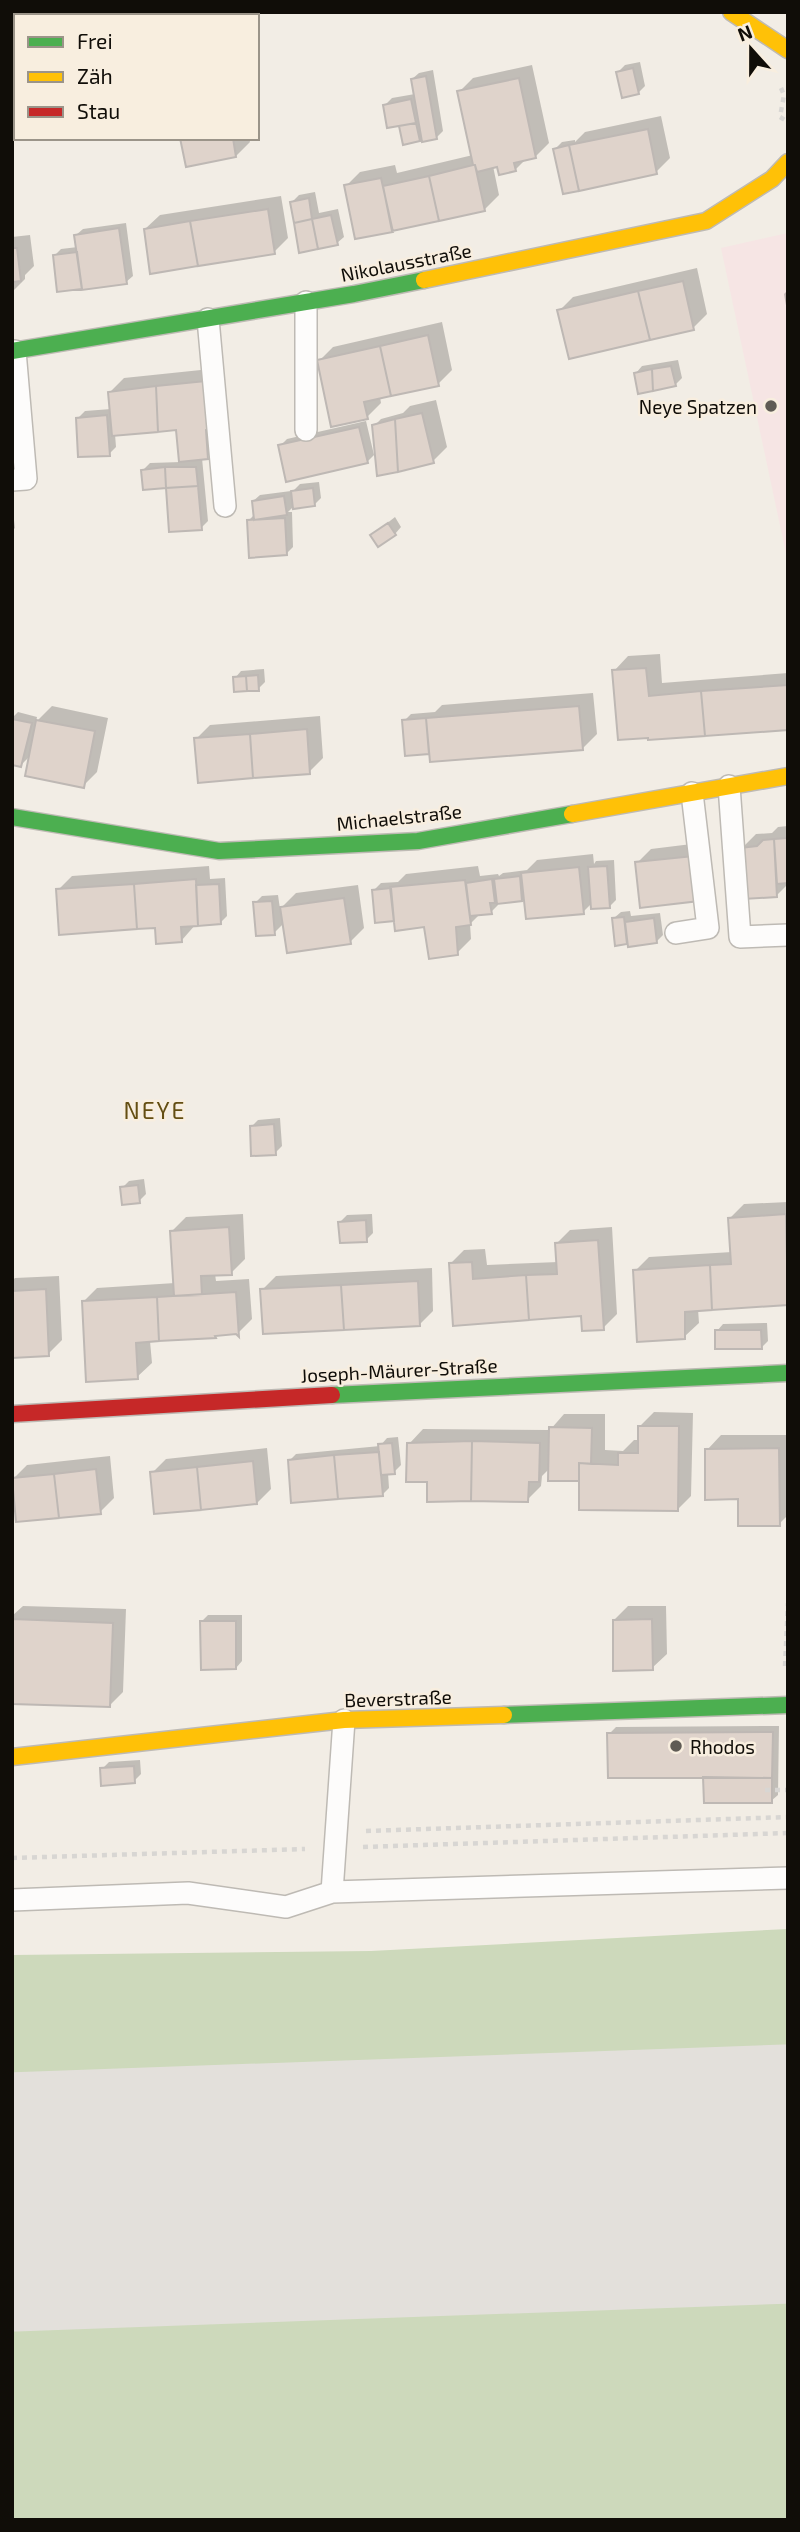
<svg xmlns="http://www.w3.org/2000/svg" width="800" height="2532" font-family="'Exo 2',sans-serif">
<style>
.education{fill:#f6e5e4}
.green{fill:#cdd9bb}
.shadow{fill:#0003}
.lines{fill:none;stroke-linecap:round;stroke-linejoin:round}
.runway{stroke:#e3e0db;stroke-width:259}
.building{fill:#dfd3cb;stroke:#beb8b4;stroke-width:2}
.lane-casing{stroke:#bebab4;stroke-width:24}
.fast-casing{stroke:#bebab4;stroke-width:19}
.slow-casing{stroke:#bebab4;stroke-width:19}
.jam-casing{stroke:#bebab4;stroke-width:19}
.path{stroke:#d8d6d3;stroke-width:4.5;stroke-dasharray:5 5;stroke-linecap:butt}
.lane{stroke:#fdfcfb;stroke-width:21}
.fast{stroke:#4caf50;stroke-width:16}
.slow{stroke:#ffc107;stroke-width:16}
.jam{stroke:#c62828;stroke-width:16}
.poi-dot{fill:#5f5b55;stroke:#f8eedf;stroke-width:2.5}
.labels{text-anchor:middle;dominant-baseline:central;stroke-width:5;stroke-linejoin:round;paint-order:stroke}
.street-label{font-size:19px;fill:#100d08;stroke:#f8eedf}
.poi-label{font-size:19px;fill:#100d08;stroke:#f8eedf;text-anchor:end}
.quarter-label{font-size:23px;letter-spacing:2px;fill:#644e12;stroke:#f8eedf}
</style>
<rect width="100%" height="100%" fill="#f2ede5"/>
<path class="education" d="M788,233V563L721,248Z"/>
<path class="green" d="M788,1929V2520H12V1955L371,1951Z"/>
<path class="shadow" d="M640,62L645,86L638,93L618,72L625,65Z
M532,65L549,143L535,157L526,159L515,170L498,165L493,166L499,195L485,209L357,237L346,186L360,172L395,165L397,173L473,155L459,92L473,78Z
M433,70L443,131L436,138L423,136L419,140L405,143L401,124L385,105L392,98L415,94L412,79L419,73Z
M661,116L670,158L656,172L555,149L562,142L575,140V142L585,132Z
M182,138H249L250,142L236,156Z
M315,192L319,213L338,209L344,237L337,243L292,202L299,195Z
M281,196L288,238L274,252L145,229L160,215Z
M126,223L133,276L126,282L54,256L61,249L78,247L76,235L83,229Z
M30,235L34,266L25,275V279L12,292V237Z
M697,268L707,314L693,328L559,311L573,297Z
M788,290V317L784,294Z
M442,322L452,370L438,384L380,397L381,403L367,417L319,361L333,347Z
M678,360L682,378L675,385L636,373L642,366Z
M220,368L221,443L207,457L202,458L208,521L201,528L167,486L143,470L150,463L181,462L178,428L115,434L116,447L109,454L78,418L85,411L111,409L110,392L124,378Z
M436,400L447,447L433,461L374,426L381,419L403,413L410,406Z
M366,421L374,455L367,462L280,446L287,439Z
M319,482L321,498L314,505L293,507L288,512H292L293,547L286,554L248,521L255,514L253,501L260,495L291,491V493L300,484Z
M12,503L15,528L12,531Z
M395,517L401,527L395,534L372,535Z
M660,654L662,683L788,673V728L650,738L614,671L628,656Z
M264,669L265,682L258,689L235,678L241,671Z
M593,693L597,734L583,748L431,752L406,754L404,721L411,714L435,712L442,705Z
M52,706L108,718L97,772L83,786L31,755L21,765L12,763V718L18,712L37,717L36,722Z
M320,716L323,758L309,772L196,739L210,725Z
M788,826V901L786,886L777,895L742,848L756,834L772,833L778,827Z
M708,842L712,885L637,863L651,849Z
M593,854L594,864L596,861L614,860L616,900L609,907L592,903L583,912L525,895L522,899L497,902L498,905L491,912L481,913L470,924L471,939L457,953L426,925L395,917L374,890L381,883L398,882L406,874L478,866L480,876L498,874L499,876L503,873L527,870L537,860Z
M209,866L210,879L225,878L227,916L220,923L196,924L182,940L157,926L58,890L72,876Z
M358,885L364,928L350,942L284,923L274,933L255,903L262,896L278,895L280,909L296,893Z
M630,911L631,916L660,913L663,935L656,942L617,944L614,918L621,912Z
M280,1118L282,1146L275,1153L251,1127L258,1120Z
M144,1179L146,1194L139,1201L122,1188L129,1181Z
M788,1202V1304L698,1309L699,1323L684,1337L635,1271L649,1257L732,1252L730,1218L744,1204Z
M243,1214L245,1259L231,1273L215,1274L216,1281L249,1279L252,1319L238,1333L218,1334L215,1337L150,1341L152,1363L137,1377L83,1302L97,1288L175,1283L172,1231L186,1217Z
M372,1214L373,1233L366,1240L340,1222L347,1215Z
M612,1227L617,1314L603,1328L582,1315L454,1324L450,1264L464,1250L485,1249L487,1265L558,1262L556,1244L570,1230Z
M432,1268L433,1311L419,1325L262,1290L276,1276Z
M59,1276L62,1340L48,1354L12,1356V1281L15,1278Z
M767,1323L768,1341L761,1348L717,1331L723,1324Z
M654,1412L693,1413L691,1496L677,1510L550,1468L542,1476L541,1486L527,1500L429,1480L409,1444L423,1429L550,1430L564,1414H605V1450L623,1451L634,1440H640V1426Z
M721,1435H788V1515L779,1524L707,1450Z
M398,1437L401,1465L394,1472L388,1473L389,1488L382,1495L290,1460L296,1454L380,1446L387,1438Z
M267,1448L271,1489L257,1503L152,1473L166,1459Z
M110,1456L114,1498L100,1512L13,1479L27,1465Z
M23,1606L126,1609L123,1692L109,1706L12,1703V1616Z
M628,1606H666L667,1654L652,1668L614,1620Z
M208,1615H242V1661L236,1668L201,1622Z
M779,1726L778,1795L771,1801L609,1734L616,1727Z
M140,1760L141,1774L134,1781L102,1769L109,1762Z"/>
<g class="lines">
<path class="runway" d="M12,2202L788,2174"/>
</g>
<path class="building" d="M633,68L639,94L622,98L616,72Z
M426,76L437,139L422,142L411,79Z
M519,78L536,158L514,163L516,171L499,175L497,167L477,172L475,165H473L457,91Z
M411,99L416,123L387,128L383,105Z
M416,123L420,141L403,145L399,126Z
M648,129L657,174L579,191L569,145Z
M180,138H233L236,157L186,167Z
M569,145L579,191L563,194L553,149Z
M473,165H475L485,211L439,221L429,176Z
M429,176L439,221L392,231L383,186Z
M381,178L393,232L355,239L344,185Z
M309,198L312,219L294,223L290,202Z
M268,209L275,254L198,266L190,221Z
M331,215L338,245L318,249L312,219Z
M312,219L318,249L299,253L294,223Z
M190,221L198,266L150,274L144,229Z
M119,228L127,284L82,290L74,235Z
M12,248H17L21,281L12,282Z
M77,252L82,289L57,292L53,255Z
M683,281L694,330L650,340L638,291Z
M638,291L650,340L569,359L557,310Z
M428,335L439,386L391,396L380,346Z
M380,346L391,396L364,402L368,419L331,427L317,360Z
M671,366L676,386L653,391L652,369Z
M652,369L653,391L638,394L634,373Z
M206,381L210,429L206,430L208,459L179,462L176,430L158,432L156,386Z
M156,386L158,432L112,436L108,392Z
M422,413L434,463L398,472L395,419Z
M107,415L110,456L78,457L76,418Z
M395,419L398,472L377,476L372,425Z
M359,427L368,463L286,482L278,445Z
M165,467L166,488L143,490L141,470Z
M165,467H196L198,486L166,488Z
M198,486L202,530L169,532L166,488Z
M313,488L315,506L293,509L291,491Z
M284,496L287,515L254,520L252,501Z
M285,518L287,555L249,558L247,520Z
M388,523L396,535L378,547L370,535Z
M646,668L649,696L701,691L705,736L648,740V738L618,740L612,670Z
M258,675L259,691H247L246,676Z
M246,676L247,691L234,692L233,677Z
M788,685V730L705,736L701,691Z
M579,706L583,750L430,762L426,718Z
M426,718L429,754L405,756L402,720Z
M12,719L32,723L21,767L12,765Z
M36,720L95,731L84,788L25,776Z
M307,729L310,774L253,778L250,734Z
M250,734L253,778L198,783L194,738Z
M788,838V883L777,884L774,839Z
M774,839L777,897L743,899L740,848L757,846L763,840Z
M694,856L699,901L640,908L635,862Z
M607,866L610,908L591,909L588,867Z
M579,867L584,914L526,919L521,873Z
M520,876L522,901L497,904L494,879Z
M196,879L198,926L181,927L182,942L156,944L155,928L137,929L134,884Z
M492,879L495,903H490L492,914L470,916L466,883Z
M465,880L471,925L456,927L458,955L429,959L424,927L395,931L390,887Z
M134,884L137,929L59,935L56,889Z
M219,884L221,924L198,926L196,885Z
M391,888L394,921L375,923L372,890Z
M344,898L351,944L287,953L280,907Z
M272,901L275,935L256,936L253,902Z
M624,917L627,944L615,946L612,918Z
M654,918L657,943L628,947L625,922Z
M274,1124L276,1155L251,1156L250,1126Z
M138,1185L140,1203L122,1205L120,1187Z
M786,1214L788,1305L712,1310L710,1265L731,1264L728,1218Z
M366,1220L367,1242L340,1243L338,1222Z
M229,1227L232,1275L201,1276L202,1295L174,1296L170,1231Z
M598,1240L604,1330L582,1331L581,1316L529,1320L526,1275L557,1274L555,1243Z
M472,1262L473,1279L526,1275L529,1320L453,1326L449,1263Z
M710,1265L712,1310L685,1312V1339L637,1342L633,1270Z
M418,1281L420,1326L344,1330L341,1285Z
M341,1285L344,1330L263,1334L260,1289Z
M46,1289L49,1356L12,1358V1291Z
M236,1292L239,1337L236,1334L215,1336L216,1338L159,1341L157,1297Z
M157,1297L159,1341L136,1343L138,1379L86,1382L82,1301Z
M715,1330H761L762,1349H715Z
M638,1426H679L678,1511L579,1510V1463L618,1465V1453H638Z
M549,1427L592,1428L591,1464L579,1463V1481H548Z
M472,1441L471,1501L427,1502V1482H406L407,1443Z
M472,1441L540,1443L539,1482H529L528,1502L471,1501Z
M392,1443L395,1474L381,1475L378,1444Z
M779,1448L780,1526H738V1499L705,1500V1449Z
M379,1452L383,1496L338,1499L334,1455Z
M334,1455L338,1499L291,1503L288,1460Z
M253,1461L257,1504L201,1510L197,1467Z
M197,1467L201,1510L154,1514L150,1472Z
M96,1469L101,1514L59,1518L54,1474Z
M54,1474L59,1518L16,1522L12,1478Z
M12,1619L113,1623L110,1707L12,1704Z
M652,1619L653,1670L613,1671V1620Z
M200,1621H236V1669L201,1670Z
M773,1732L772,1778H608L607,1733Z
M134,1766L135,1783L101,1786L100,1768Z
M703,1777L772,1778V1803H704Z"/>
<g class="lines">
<defs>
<path id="lane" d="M208,319L225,506
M306,430V302
M12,480L26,479L15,351
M729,786L740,937L788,935
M676,933L708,928L692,793
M344,1720L332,1892L788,1878
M12,1900L188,1893L286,1907L332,1892"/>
<path id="fast" d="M12,351L354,294L424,280
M12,817L219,851L418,841L572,814
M332,1395L788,1373
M504,1715L788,1705"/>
<path id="slow" d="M731,12L788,50
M424,280L706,221L772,179L788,162
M572,814L788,776
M12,1757L344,1720L504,1715"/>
<path id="jam" d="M12,1414L332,1395"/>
</defs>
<use href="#lane" class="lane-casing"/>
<use href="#fast" class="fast-casing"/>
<use href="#slow" class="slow-casing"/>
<use href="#jam" class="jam-casing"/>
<path class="path" d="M781,88L784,95L780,117L788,122
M785,1666L788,1603
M765,1790H788
M366,1831L788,1817
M363,1847L788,1833
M12,1858L305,1849"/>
<use href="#lane" class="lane"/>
<use href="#fast" class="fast"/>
<use href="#slow" class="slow"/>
<use href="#jam" class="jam"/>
</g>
<g class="poi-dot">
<circle cx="771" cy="406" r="7"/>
<circle cx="676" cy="1746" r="7"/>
</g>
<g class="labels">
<g class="street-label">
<text transform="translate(406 262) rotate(-11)">Nikolausstraße</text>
<text transform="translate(399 817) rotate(-6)">Michaelstraße</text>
<text transform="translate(399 1370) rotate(-3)">Joseph-Mäurer-Straße</text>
<text transform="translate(398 1698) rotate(-2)">Beverstraße</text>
</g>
<g class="poi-label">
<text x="757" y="406">Neye Spatzen</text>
<text x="690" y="1746" text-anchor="start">Rhodos</text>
</g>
<g class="quarter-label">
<text x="155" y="1110">NEYE</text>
</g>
</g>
<rect width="800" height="2532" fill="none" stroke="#100d08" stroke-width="28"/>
<rect x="14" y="14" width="245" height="126" fill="#f8eedf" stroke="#9b9489" stroke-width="2"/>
<rect x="28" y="37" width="35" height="10" fill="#4caf50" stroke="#9b9489" stroke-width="2"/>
<text x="77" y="49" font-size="21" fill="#100d08">Frei</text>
<rect x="28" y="72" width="35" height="10" fill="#ffc107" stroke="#9b9489" stroke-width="2"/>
<text x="77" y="84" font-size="21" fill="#100d08">Zäh</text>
<rect x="28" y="107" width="35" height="10" fill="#c62828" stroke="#9b9489" stroke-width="2"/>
<text x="77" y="119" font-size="21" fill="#100d08">Stau</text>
<g transform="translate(751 49) rotate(339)" stroke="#f8eedf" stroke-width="5" paint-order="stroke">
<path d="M0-5L12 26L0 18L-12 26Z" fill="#100d08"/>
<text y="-10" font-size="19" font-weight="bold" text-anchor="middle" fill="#100d08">N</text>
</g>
</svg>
